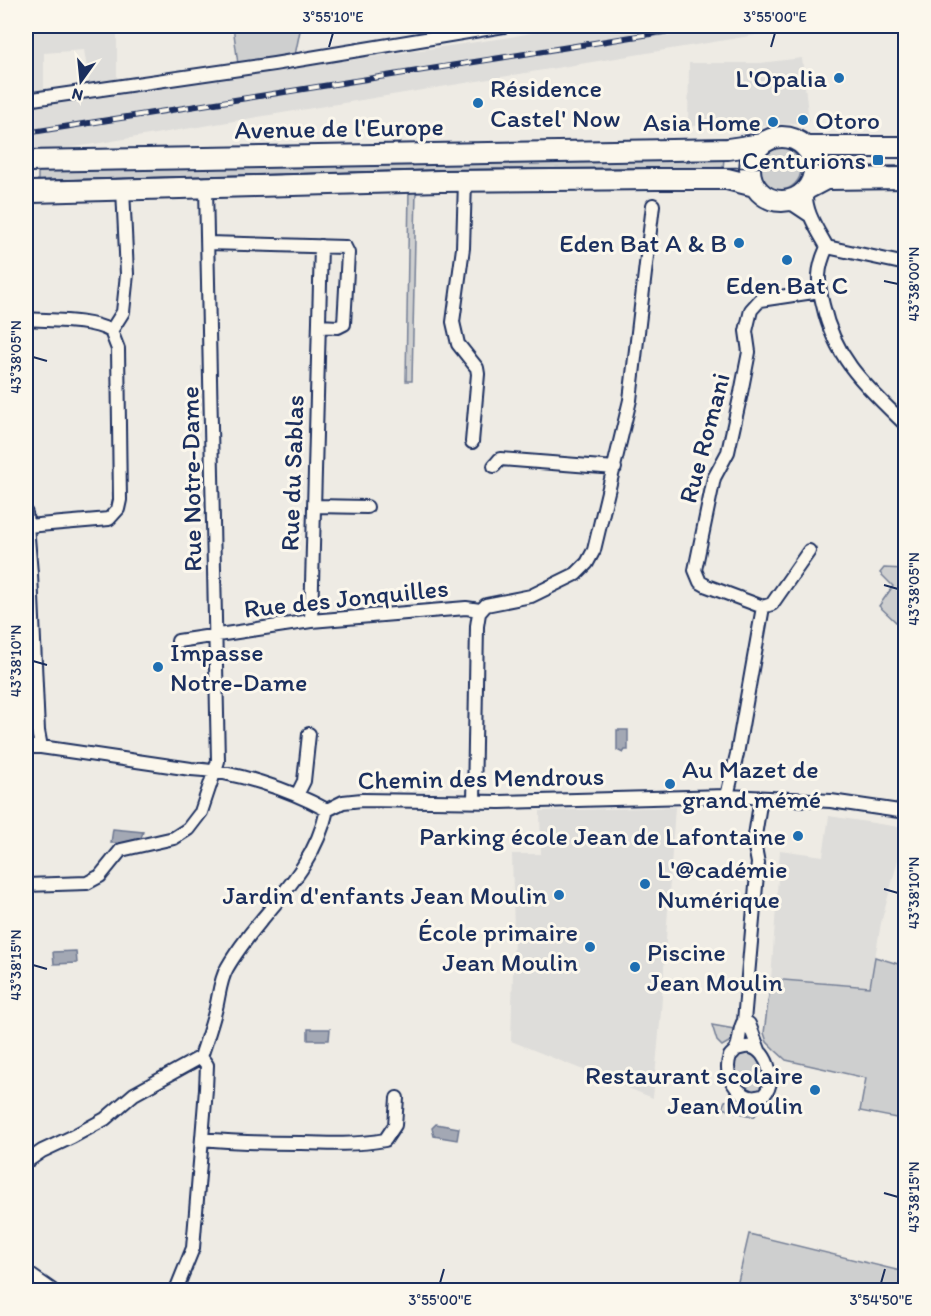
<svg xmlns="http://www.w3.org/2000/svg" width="931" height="1316" font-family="Itim,sans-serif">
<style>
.built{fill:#deddda}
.green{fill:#cecfcf;stroke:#747f96;stroke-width:1.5}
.water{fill:#a3a8b4;stroke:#6d7892;stroke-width:1.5}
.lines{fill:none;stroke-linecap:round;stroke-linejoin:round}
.minor-casing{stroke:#1b2f5e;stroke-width:16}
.primary-casing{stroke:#1b2f5e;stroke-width:24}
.minor{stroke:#fbf7ec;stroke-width:12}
.primary{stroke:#fbf7ec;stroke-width:20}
.tram{stroke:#1b2f5e;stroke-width:1.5}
.rail-casing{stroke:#1b2f5e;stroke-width:6}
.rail{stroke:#fbf7ec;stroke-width:4;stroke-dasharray:11;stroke-linecap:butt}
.ticks{fill:none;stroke:#1b2f5e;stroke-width:2}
.poi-dot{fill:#1f6fb2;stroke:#fbf7ec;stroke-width:2}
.labels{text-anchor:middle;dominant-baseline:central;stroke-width:6;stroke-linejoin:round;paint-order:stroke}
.poi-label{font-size:26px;fill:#1b2f5e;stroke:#fbf7ec;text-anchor:end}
.street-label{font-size:26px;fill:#1b2f5e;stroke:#fbf7ec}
.neatline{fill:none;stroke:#1b2f5e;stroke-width:2}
.ticks-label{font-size:15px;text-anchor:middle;fill:#1b2f5e}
</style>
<rect width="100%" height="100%" fill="#eeebe4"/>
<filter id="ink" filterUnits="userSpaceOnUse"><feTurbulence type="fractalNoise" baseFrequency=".0167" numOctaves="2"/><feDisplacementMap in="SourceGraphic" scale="12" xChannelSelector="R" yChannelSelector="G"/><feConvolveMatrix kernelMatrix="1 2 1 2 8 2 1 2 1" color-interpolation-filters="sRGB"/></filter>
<g filter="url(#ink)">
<path class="built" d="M26,26H117V83L90,87L84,50L44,53V95L26,105Z
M570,26H811L27,155L26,107L504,38Z
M802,58L809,122L765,126H688L689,63H760Z
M675,807L661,1012L653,1098L511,1041L514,934L512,854H541L540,811Z
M829,816L905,828V834L881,923L870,987L771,979L780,850L823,856Z"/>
<path class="green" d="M233,26H301L295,55L238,64Z
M759 169a21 21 0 1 1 42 0a21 21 0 1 1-42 0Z
M724,158L723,169L38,183V171Z
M409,189H416L412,381H406Z
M905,563V617L896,622L879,606L893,586L880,573L884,568L905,569Z
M875,957L905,966L906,1100L901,1119L860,1111L866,1078L786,1060L775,1050L767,1042L764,1033L771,979L870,987Z
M712,1025L734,1029V1039L722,1046L717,1041Z
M742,1053L753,1054C763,1066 765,1077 760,1091L754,1094L734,1080C734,1068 732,1060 742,1053Z
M736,1099L740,1103L755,1107L758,1112L754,1117L722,1108L725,1101Z
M749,1234L905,1272V1290H736Z"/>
<path class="water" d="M617,730H628V750H625L623,753L617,750Z
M113,829L143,832L141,838L122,843H111Z
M76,951L77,963L54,964L53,952Z
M308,1029H330L329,1040H308Z
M436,1124L459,1128L457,1140L434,1136L432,1128Z"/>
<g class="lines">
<defs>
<path id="minor" d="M26,100L274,64L504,26
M465,181L463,248L453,322L458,344L477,368L478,374L472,442
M806,190C804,211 817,229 827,247
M782,201L794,205L809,215
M208,243L345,247L348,253L344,324L338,327L319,326
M827,247C817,269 817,282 823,305C835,360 868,388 906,425
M827,247L906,264
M26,319C51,321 90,319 111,331L118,349L120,500L118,509L109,519L27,526
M111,331L123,312L127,274L123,189
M494,466L500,459L615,468
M314,506L367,507
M26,513L31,574L38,731L41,747
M763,607L772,604L809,551
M311,621L321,246
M178,641L311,621L466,608L480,610
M26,747H41L191,769C234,771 289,789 327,810
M297,795L304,781L309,734
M727,796L737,754L763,607L707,586L700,582L695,570L714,478L728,452L741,393L749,352L746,331L751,310L760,300L820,291
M474,802L477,626L479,613L486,605L531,596L576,574L587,563L594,550L630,400L653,205
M327,810L343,802L362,800L500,802L727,796L831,801L906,812
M26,885L87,883L100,876L121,850L174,838L188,829L201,812L218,761L206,187
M744,1021L749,1024L759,1050
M736,1049C741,1048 746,1046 751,1047C768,1050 778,1086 762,1096C759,1097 755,1097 752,1098C736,1093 723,1075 730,1056C732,1053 735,1052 736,1049C741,1040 738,1029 744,1021L758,863L754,842L761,798
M202,1139C235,1142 268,1143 301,1143C328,1144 358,1145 385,1140L395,1125L397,1098
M26,1162L42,1151L72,1137L105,1119L134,1094L201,1057
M26,1272L52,1290
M176,1290L193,1248L206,1089L207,1065L201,1057C206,1041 212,1025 216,1008C219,996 220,980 227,968C259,912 312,878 327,810"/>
<path id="primary" d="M750 169a32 32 0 1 1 64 0a32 32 0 1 1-64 0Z
M805,147H906
M26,161L728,149L762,144
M807,189L826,179L906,178
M26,194L32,192L441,181L656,179H727L755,186"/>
</defs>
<use href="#minor" class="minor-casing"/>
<use href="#primary" class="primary-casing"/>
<use href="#minor" class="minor"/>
<use href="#primary" class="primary"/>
<path class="tram" d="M26,181L441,170L906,166"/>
<defs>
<path id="rail" d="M26,133L701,26"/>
</defs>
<use href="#rail" class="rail-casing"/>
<use href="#rail" class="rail"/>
</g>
</g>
<path class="ticks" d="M329,47L333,33M771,47L775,33M884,281L898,284M33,357L47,361M884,585L898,589M33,661L47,665M884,889L898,893M33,965L47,969M884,1193L898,1197M440,1283L444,1269M881,1283L885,1269"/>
<g class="poi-dot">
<circle cx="839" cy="78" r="6"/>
<circle cx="478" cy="103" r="6"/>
<circle cx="803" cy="120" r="6"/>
<circle cx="773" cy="122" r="6"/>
<rect x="872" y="154" width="12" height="12" rx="3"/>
<circle cx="739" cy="243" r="6"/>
<circle cx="787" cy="260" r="6"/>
<circle cx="158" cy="667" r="6"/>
<circle cx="670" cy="784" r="6"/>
<circle cx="798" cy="836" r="6"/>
<circle cx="645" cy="884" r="6"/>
<circle cx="559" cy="895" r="6"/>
<circle cx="590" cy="947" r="6"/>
<circle cx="635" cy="967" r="6"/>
<circle cx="815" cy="1090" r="6"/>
</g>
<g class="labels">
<g class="poi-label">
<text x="827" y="78">L'Opalia</text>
<text x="490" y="88" text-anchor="start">Résidence<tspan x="490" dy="30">Castel' Now</tspan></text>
<text x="815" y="120" text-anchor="start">Otoro</text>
<text x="761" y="122">Asia Home</text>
<text x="866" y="160">Centurions</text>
<text x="727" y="243">Eden Bat A &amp; B</text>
<text x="787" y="285" text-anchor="middle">Eden Bat C</text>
<text x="170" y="652" text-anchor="start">Impasse<tspan x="170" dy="30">Notre-Dame</tspan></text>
<text x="682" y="769" text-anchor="start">Au Mazet de<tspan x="682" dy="30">grand mémé</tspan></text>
<text x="786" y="836">Parking école Jean de Lafontaine</text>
<text x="657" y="869" text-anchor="start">L'@cadémie<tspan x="657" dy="30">Numérique</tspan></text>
<text x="547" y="895">Jardin d'enfants Jean Moulin</text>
<text x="578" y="932">École primaire<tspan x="578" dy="30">Jean Moulin</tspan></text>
<text x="647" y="952" text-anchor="start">Piscine<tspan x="647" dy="30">Jean Moulin</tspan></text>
<text x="803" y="1075">Restaurant scolaire<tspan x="803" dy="30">Jean Moulin</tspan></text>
</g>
<g class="street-label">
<text transform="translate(339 128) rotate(-1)">Avenue de l'Europe</text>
<text transform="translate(704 438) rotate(-75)">Rue Romani</text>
<text transform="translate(292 473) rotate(-88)">Rue du Sablas</text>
<text transform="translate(191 479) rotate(-91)">Rue Notre-Dame</text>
<text transform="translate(346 598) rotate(-6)">Rue des Jonquilles</text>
<text transform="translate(481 778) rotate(-1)">Chemin des Mendrous</text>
</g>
</g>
<rect width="931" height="1316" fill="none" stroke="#fbf7ec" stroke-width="66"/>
<g transform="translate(81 81) rotate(195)" stroke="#fbf7ec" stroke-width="4.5" paint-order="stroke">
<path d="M0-4.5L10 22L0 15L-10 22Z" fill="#1b2f5e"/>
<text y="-9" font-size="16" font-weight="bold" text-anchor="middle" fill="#1b2f5e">N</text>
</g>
<rect x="33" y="33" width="865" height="1250" class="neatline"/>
<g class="ticks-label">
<text x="333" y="22">3°55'10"E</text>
<text x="775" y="22">3°55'00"E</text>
<text transform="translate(914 284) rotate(-90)" y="5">43°38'00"N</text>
<text transform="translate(16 357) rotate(-90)" y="5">43°38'05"N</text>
<text transform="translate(914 589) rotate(-90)" y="5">43°38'05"N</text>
<text transform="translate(16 661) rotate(-90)" y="5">43°38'10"N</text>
<text transform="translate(914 893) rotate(-90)" y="5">43°38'10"N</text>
<text transform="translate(16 965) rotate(-90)" y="5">43°38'15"N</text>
<text transform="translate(914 1197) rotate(-90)" y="5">43°38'15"N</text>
<text x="440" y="1305">3°55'00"E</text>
<text x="881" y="1305">3°54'50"E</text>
</g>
</svg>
